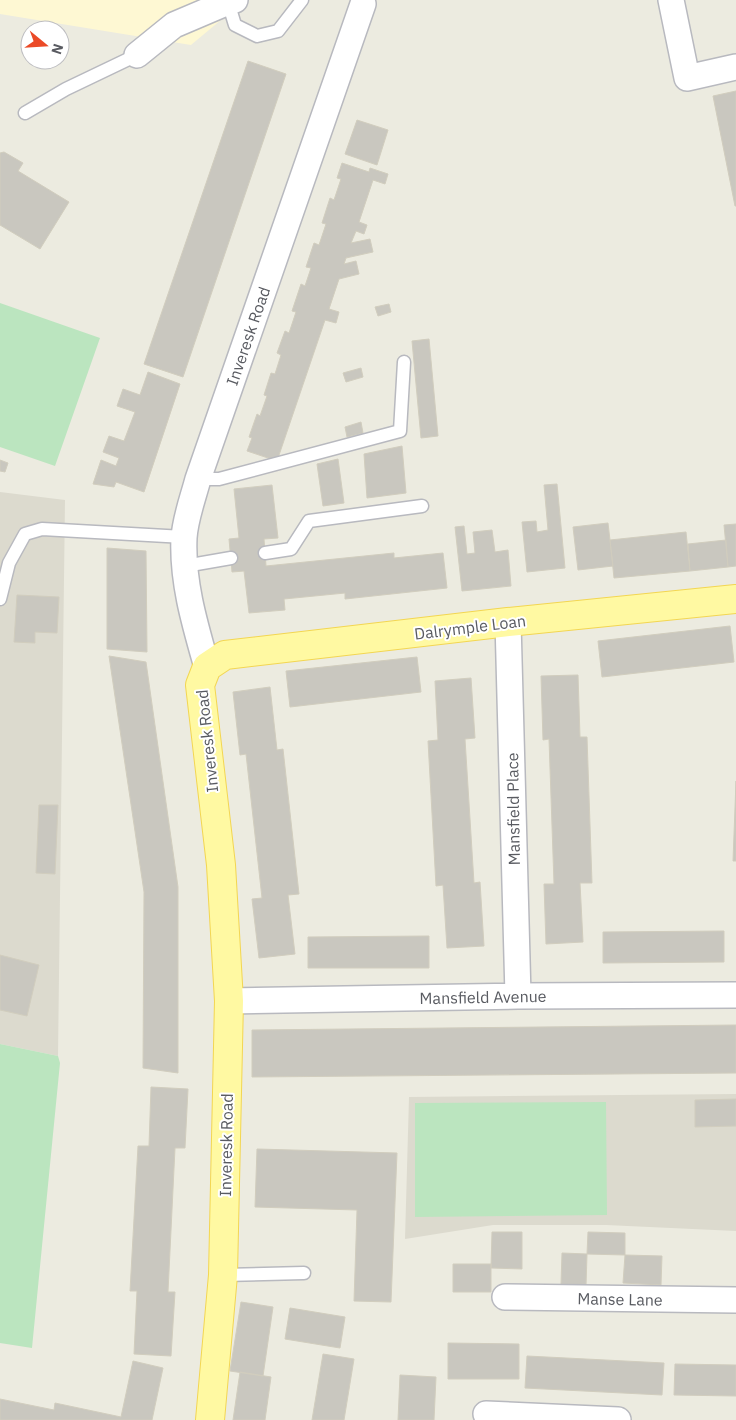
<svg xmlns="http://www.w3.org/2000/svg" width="736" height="1420" font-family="'IBM Plex Sans',sans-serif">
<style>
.commercial{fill:#fef8d3}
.education{fill:#dcdace}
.green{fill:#bbe5bf}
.building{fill:#c9c7bf;stroke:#d1cdbe}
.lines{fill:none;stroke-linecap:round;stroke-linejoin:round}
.service-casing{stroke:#b8b9bf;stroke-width:15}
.minor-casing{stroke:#b8b9bf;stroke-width:28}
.primary-casing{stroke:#f3d652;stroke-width:30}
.service{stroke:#fff;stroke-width:12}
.minor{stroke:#fff;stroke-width:25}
.primary{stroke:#fff9a2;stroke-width:28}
.labels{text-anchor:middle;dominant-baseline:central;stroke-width:4;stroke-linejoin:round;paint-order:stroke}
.street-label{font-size:16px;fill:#595b61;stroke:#fff}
</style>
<rect width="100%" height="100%" fill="#ecebe0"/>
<path class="commercial" d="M0,0H245L191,45L0,14Z"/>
<path class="education" d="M0,492L65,500L58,1056L0,1044Z
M736,1094V1231L606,1225H493L405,1239L409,1097Z"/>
<path class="green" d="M0,303L100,338L55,466L0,447Z
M0,1044L58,1056L60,1063L32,1348L0,1343Z
M606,1102L607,1215L415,1217V1103Z"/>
<path class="building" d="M248,61L286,74L183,377L144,364Z
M736,91V206H735L713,96Z
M357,120L388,130L377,165L345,154Z
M4,152L23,163L18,171L69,202L40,249L0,225V153Z
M342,163L369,172L370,168L388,174L385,184L373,180L359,222L367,225L364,234L356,231L351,243L370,239L373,252L346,258L344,264L356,261L359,274L339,279L329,309L339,312L336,323L325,320L277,461L247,451L252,438L249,437L257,414L260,416L267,396L264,395L271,373L275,374L281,355L277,353L285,331L289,333L296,312L292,311L301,284L305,286L311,268L306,267L314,243L319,245L326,224L322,223L330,198L334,200L341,179L337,178Z
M389,304L391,312L378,316L375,307Z
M429,339L438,436L421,438L412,341Z
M361,368L363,377L346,382L343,373Z
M148,372L180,384L144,492L116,482L114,487L93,484L101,460L116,466L119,458L103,452L109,436L124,441L135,412L117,406L123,389L140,395Z
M361,422L363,433L347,437L345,427Z
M402,446L406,493L367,498L364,454Z
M338,459L344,503L323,506L317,464Z
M0,460L8,463L5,472L0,471Z
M557,484L565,568L527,572L522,522L536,521L537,532L548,530L544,485Z
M272,485L278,538L264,539L266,566L394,553V558L443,553L447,588L345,599V593L284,599L285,610L249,613L244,571L232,572L229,539L239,538L234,489Z
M608,523L613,566L578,570L573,527Z
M736,524V566L728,567L724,525Z
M464,526L467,554L475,553L473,532L492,530L495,552L508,550L511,586L462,591L455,527Z
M686,532L690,571L614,578L610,540Z
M726,540L728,567L690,571L688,544Z
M107,548L146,551L147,652L107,649Z
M17,595L59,597L57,633L35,632V643L14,642Z
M730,626L734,662L602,677L598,641Z
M109,656L146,662L178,887V1073L143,1068L144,892Z
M417,657L421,692L290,707L286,671Z
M578,675L580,737H587L592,883H580L583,942L546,944L544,884H554L549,739L543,740L541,676Z
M471,678L475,738L465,739L474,883L480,882L484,946L447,948L443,885L436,886L428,741L438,740L435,681Z
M270,687L277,750L283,749L299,894L288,895L295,954L259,958L252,899L262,898L246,754L240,755L233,692Z
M736,781V861H733Z
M39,805H58L55,874L36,873Z
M724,931V962L603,963V932Z
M429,936V968H308V937Z
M0,955L39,965L27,1016L0,1010Z
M736,1025V1073L252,1077V1030Z
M151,1087L188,1089L185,1148H175L168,1292H175L171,1356L134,1354L137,1291H130L138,1146H149Z
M736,1099V1126L695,1127V1100Z
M257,1149L397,1153L391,1302L354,1301L357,1210L255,1207Z
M492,1232H522V1269L491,1268Z
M588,1232L625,1233V1255L587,1254Z
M562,1253L587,1254L586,1286L561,1284Z
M625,1255L662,1256L661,1285L623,1283Z
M453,1264H491V1292H453Z
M241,1302L273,1307L263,1376L230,1371Z
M290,1308L345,1317L340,1348L285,1339Z
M448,1343L519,1344V1379H448Z
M323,1354L354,1359L344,1420H312Z
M527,1356L664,1363L662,1395L525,1388Z
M133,1361L163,1368L152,1420H0V1399L54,1410L55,1403L121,1417Z
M675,1364L736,1365V1396L674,1395Z
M240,1372L271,1377L265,1420H233Z
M400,1375L436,1377L434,1420H398Z"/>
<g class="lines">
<defs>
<path id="service" d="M228,2L235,25L257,36L278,31L302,0
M25,113L66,89L137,55
M198,479H219L400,431L404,362
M265,553L291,549L309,521L422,506
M185,566L231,558
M0,599L9,563L25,534L42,529L184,537
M223,1275L304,1273"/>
<path id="minor" d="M671,0L687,78L736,67
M137,55L174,25L228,2L235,0
M508,622L518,996
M207,667C195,625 182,582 184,538C185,519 193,498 198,479L363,4
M229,1001L518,996L736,995
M505,1297L736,1300
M486,1414L618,1420"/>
<path id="primary" d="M210,1420L223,1275L229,1001L221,865L200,685L207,667L225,655L508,622L736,599"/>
</defs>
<use href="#service" class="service-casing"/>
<use href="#minor" class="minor-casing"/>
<use href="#primary" class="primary-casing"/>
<use href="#service" class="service"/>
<use href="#minor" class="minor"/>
<use href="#primary" class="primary"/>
</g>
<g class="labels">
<g class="street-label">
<text transform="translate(248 336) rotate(-71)">Inveresk Road</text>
<text transform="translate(470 627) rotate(-7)">Dalrymple Loan</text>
<text transform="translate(207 741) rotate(-96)">Inveresk Road</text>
<text transform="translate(513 809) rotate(-91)">Mansfield Place</text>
<text transform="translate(483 997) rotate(-1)">Mansfield Avenue</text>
<text transform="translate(226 1145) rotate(-89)">Inveresk Road</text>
<text transform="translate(620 1299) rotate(1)">Manse Lane</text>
</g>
</g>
<g transform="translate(45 45) rotate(108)"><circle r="24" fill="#ffffff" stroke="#bdbdc0"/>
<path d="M0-4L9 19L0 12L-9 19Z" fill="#eb4a27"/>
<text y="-8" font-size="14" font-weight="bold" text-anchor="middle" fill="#595b61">N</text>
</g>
</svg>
